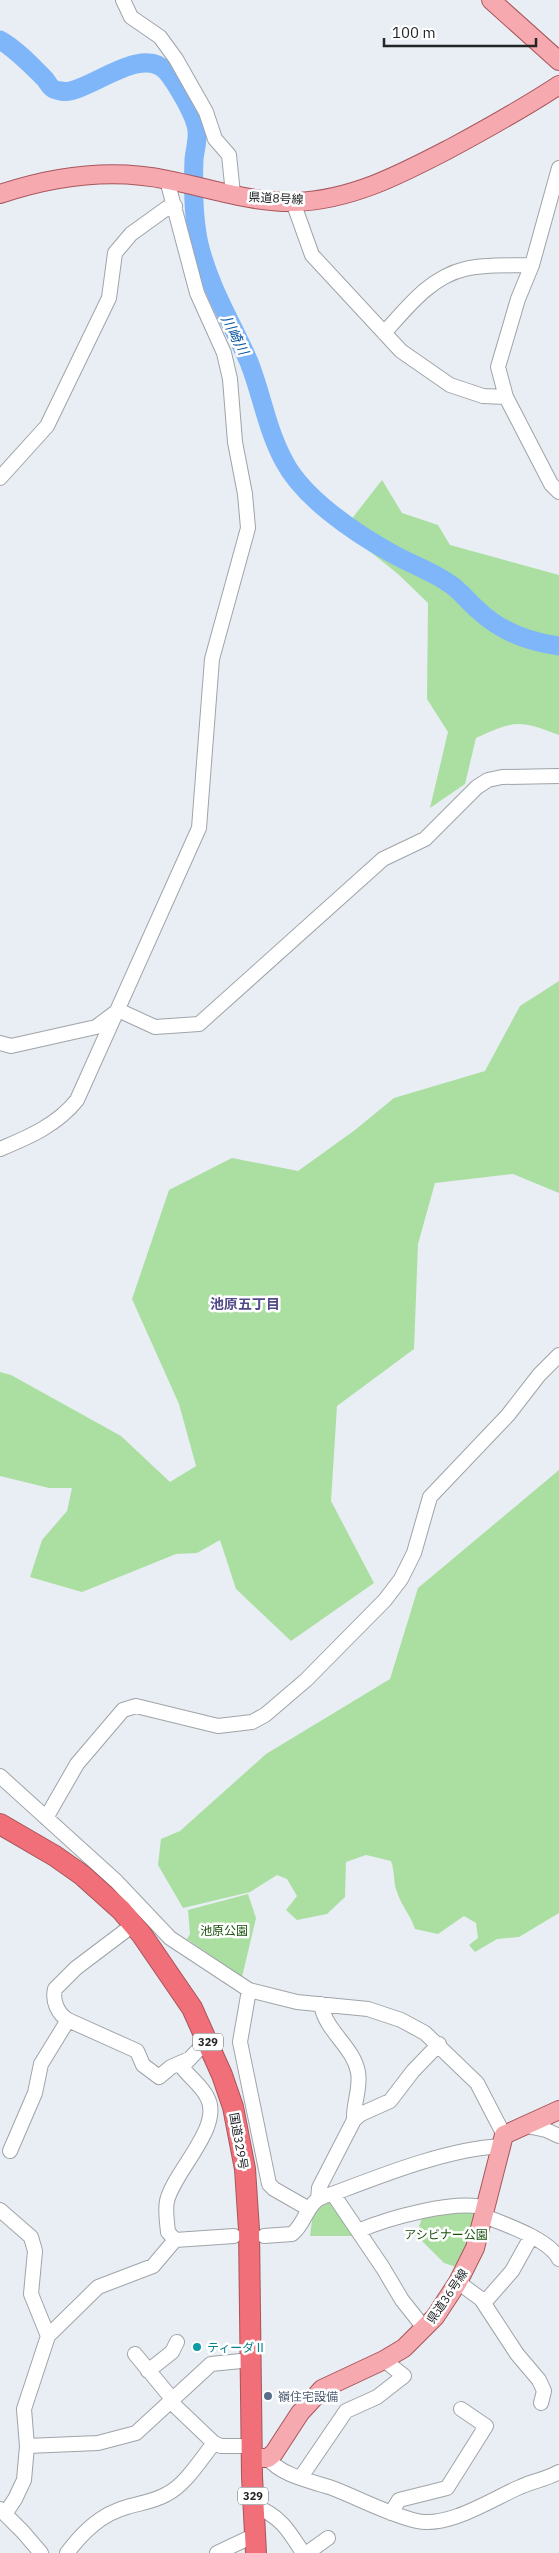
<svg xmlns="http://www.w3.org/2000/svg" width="559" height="2553" font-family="'IBM Plex Sans','Noto Sans JP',sans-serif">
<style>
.green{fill:#abdfa1}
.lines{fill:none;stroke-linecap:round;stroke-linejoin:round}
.river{stroke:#7fb6f9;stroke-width:19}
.minor-casing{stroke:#9fa4a9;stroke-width:16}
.major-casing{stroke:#a8555c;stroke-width:20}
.highway-casing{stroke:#a8555c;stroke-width:22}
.minor{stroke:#fff;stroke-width:14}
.major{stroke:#f6a9af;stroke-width:18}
.highway{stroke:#f06f79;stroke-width:20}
.culture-dot{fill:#0f9aa8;stroke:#fff;stroke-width:2}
.service-dot{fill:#5c6f8a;stroke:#fff;stroke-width:2}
.labels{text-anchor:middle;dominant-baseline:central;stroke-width:5;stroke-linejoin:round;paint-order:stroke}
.shield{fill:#fff;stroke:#656668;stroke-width:1}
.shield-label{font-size:11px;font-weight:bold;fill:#232527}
.street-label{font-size:12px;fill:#232527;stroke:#fff}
.park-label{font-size:12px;fill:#16500a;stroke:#fff}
.culture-label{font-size:12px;fill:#0d838f;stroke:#fff;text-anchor:start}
.service-label{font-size:12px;fill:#4e5e75;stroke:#fff;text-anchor:start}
.water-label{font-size:14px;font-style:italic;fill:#0052a0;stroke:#fff}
.neighbourhood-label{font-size:14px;font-weight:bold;fill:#504a89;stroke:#fff}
</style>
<rect width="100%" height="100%" fill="#e8eef3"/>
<path class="green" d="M382,480L402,513L438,525L450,545L559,575V735C519,720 515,720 476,738L465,784L430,808L448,732L427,699L428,603L398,574L343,530Z
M559,981V1193L513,1174L435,1183L418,1244L414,1349L337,1406L331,1501L374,1583L291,1641L236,1589L220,1540L197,1553L176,1554L82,1592L30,1577L42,1540L67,1511L72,1488H49L0,1476V1372L11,1375L121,1436L170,1482L196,1466L179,1404L132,1299L169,1190L232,1158L298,1171L355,1130L394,1098L485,1071L520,1006Z
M559,1470V1913L519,1937L497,1939L475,1952L469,1945L478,1938L476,1923L464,1916L438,1934L415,1929C411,1916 401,1905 397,1892C393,1882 395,1872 391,1861L366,1855L346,1862L345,1897L327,1914L297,1920L286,1910L297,1896L287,1879L277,1875L250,1892L183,1908L158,1865L161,1839L180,1831L266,1754L390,1679L418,1588Z
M248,1894L256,1918L242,1977L187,1939L190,1934L188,1910Z
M329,2199L357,2236H310L313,2212Z
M477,2210L466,2245L456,2267L444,2263L416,2235L423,2215Z"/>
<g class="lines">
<path class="river" d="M0,40C16,49 30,64 43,77C47,80 48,85 52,88C56,91 65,92 70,91C96,86 144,45 167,72C176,83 196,116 197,131C198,140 195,150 194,159C193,187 193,217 199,244C210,289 231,321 249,362C262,395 267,430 284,461C303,498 355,533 391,553C410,564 432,571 450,584C461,591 468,602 478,610C501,632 529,642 559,646"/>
<defs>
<path id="minor" d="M123,0L131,17L160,37L176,59L206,112L215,139L229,155L233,194
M559,168L532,265L518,299L498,367L506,397L551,484L559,492
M293,202L312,255L401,351L450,385L483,396L506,397
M384,333C407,308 430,277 465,269C486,264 511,266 532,265
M0,478L47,426L109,298L115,253L131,234L167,208L175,206
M118,1010L155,1027L199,1024L383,859L425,839L477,787L488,780L502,777L559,776
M0,1043L11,1046L96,1027L116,1012
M0,1149C29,1137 57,1125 77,1100L199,828L212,659L248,528L245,494L235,442L230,379L224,353L197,293L167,180
M0,1776L116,1881L170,1938L249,1990L297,2002L368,2009L401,2020L425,2033L477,2083L504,2135
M46,1818L77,1764L123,1710L136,1706L218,1726L252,1722L265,1715L306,1680L385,1600L401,1579L414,1553L430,1497L508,1415L539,1375L559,1355
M133,1925L76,1968L55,1989C52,2001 58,2014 68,2020L137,2051L143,2065L159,2077L171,2067L189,2059
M249,1990L240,2042L269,2184L274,2189L309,2209
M354,2120L361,2114L390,2101L413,2071L439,2044
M527,2126L546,2130L559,2136
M10,2151L35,2093L41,2064L68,2020
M333,2194L383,2268L402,2300L425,2329
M318,2199L319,2188L354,2120C353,2104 361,2088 358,2072C353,2046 325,2031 321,2004
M0,2210L31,2237L35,2251L31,2294L48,2336
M484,2216C504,2224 549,2239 559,2259
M358,2231C388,2218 455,2199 487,2208
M264,2236L292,2234C304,2225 306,2208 317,2200C322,2196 329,2195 335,2193C385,2174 448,2149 501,2146
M175,2240L168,2232C167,2222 165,2210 167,2201C174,2171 224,2126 207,2097C201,2085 190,2078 182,2067L198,2050L209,2044
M458,2282L481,2299L517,2354L539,2380L544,2391L541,2403
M484,2303L512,2271L531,2237
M135,2354L173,2400
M148,2371L172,2352L177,2342
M171,2402L214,2443L221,2446H253
M27,2446L98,2443L136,2433L211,2364L251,2360
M268,2458C281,2476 312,2481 332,2488C361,2499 387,2514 417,2521C449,2528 492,2499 520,2487C533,2481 547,2479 559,2472
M301,2477L346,2411L377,2397L404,2376L384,2360
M253,2505C280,2516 288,2529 303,2553
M0,2509L23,2532L41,2553
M391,2513L399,2500L447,2488L486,2426L461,2409
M5,2514L15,2499L24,2480L27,2446L24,2409L48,2336L98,2287L153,2266L175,2240L234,2236
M67,2553C83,2532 101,2514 127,2507C141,2503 155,2501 167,2494C186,2484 201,2459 214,2443
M217,2553L255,2535
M307,2553L328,2538"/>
<path id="major" d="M491,0L559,61
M0,194C54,176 112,168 168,180C210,188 252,203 295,202C352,200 401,174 451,148C488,128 524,108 559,85
M253,2458H268L274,2453L300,2413L322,2389L384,2360L404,2348L435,2317L458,2282L475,2248L504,2135L559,2110"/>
<path id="highway" d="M0,1824L55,1856L82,1875L121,1910L142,1935L192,2008L222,2075L233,2107L245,2169L249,2230L252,2476L256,2553"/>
</defs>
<use href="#minor" class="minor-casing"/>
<use href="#major" class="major-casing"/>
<use href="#highway" class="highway-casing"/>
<use href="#minor" class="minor"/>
<use href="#major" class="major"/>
<use href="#highway" class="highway"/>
</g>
<circle class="culture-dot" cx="197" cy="2347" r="5"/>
<circle class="service-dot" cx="268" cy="2396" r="5"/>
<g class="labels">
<g class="shield">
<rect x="193" y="2033.5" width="30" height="17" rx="4"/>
<rect x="238" y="2487.5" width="30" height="17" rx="4"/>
</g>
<g class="shield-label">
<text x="208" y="2042">329</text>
<text x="253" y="2496">329</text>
</g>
<g class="street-label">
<text transform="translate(276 198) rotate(3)">県道8号線</text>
<text transform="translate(239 2141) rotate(80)">国道329号</text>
<text transform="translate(447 2296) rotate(-56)">県道36号線</text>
</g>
<g class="park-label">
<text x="224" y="1930">池原公園</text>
<text x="446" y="2234">アシビナー公園</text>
</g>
<g class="culture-label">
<text x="207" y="2347">ティーダⅡ</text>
</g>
<g class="service-label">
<text x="278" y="2396">嶺住宅設備</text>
</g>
<g class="water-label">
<text transform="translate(235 335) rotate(63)">川崎川</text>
</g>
<g class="neighbourhood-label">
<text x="245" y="1304">池原五丁目</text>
</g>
</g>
<path d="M384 38v8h152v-8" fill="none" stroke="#232527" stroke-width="2.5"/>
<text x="392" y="38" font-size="15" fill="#232527" stroke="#ffffff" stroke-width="4" paint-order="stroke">100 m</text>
</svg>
